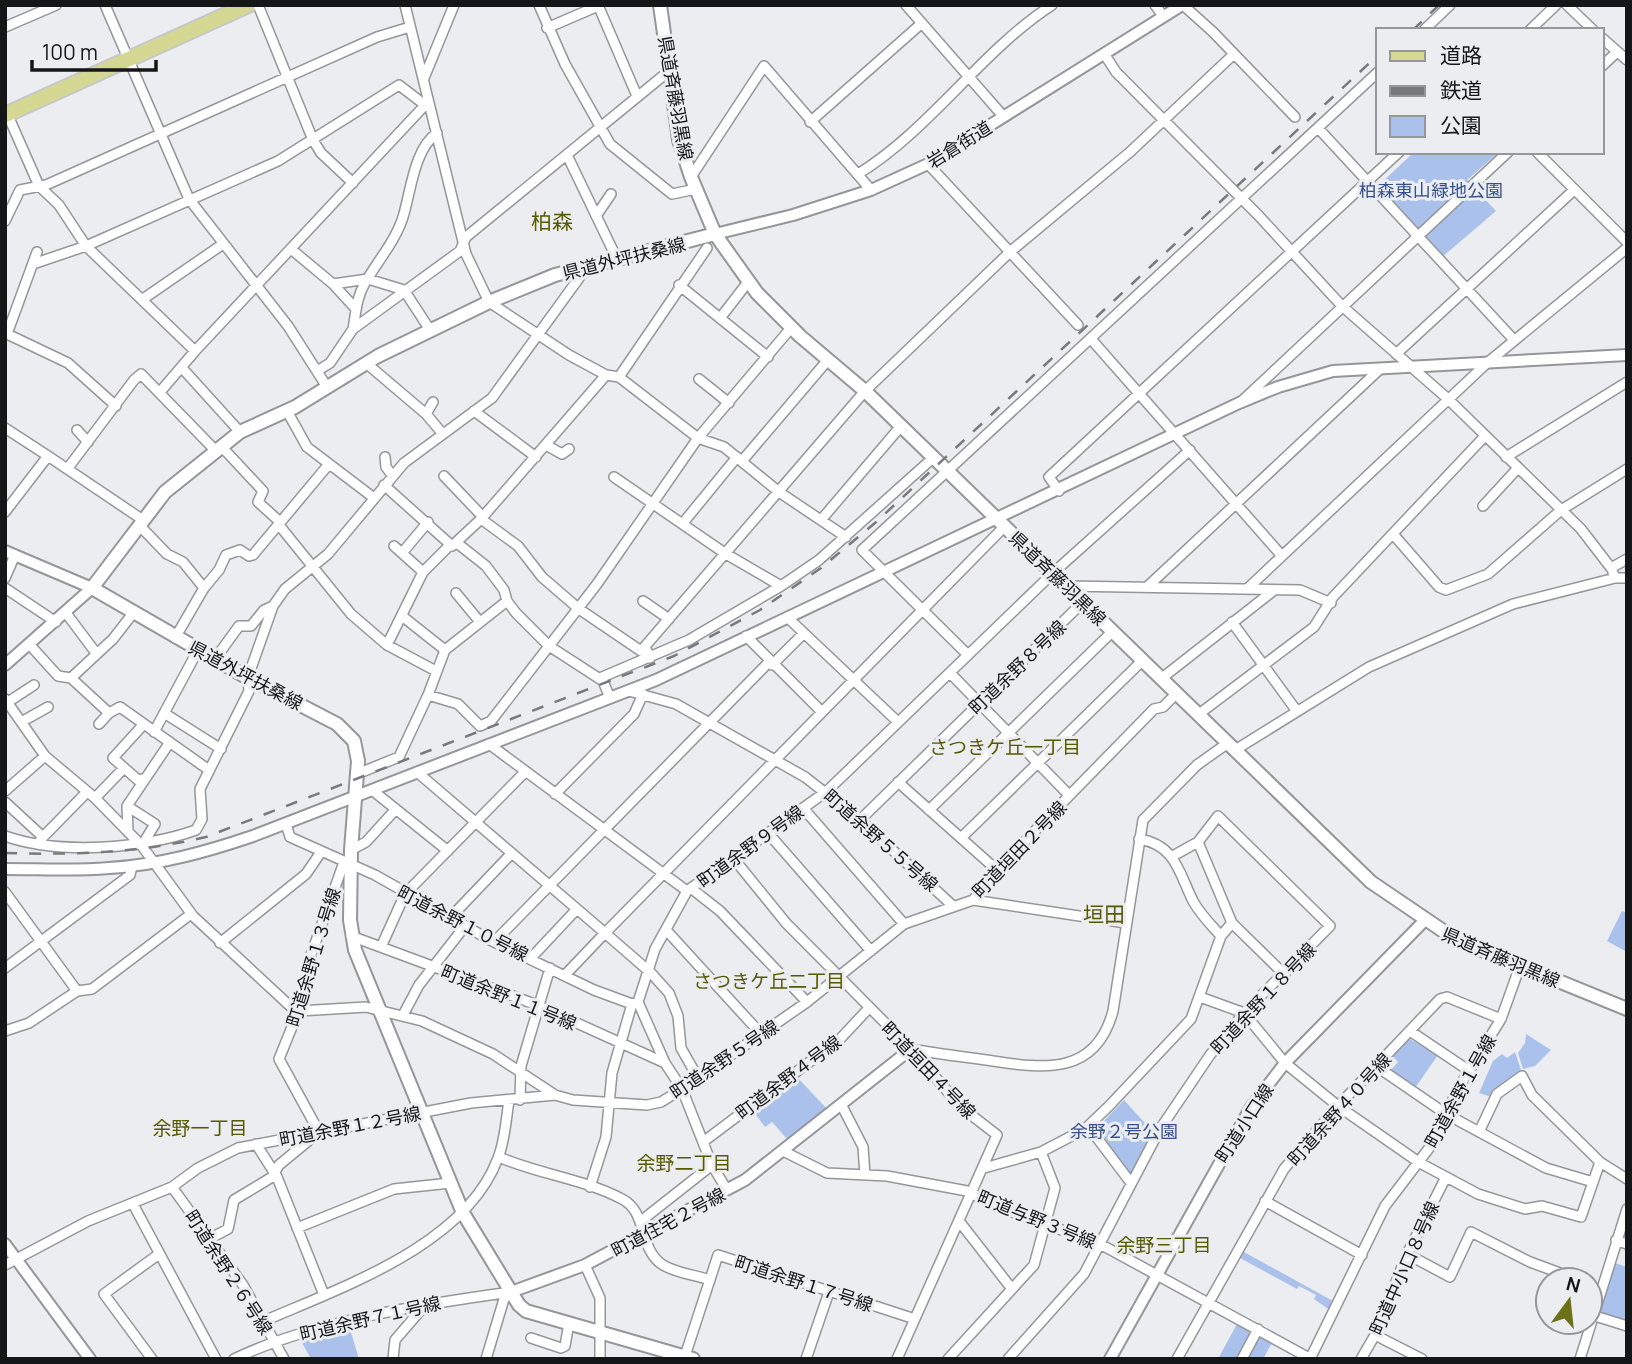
<svg xmlns="http://www.w3.org/2000/svg" width="1632" height="1364" font-family="Manrope,'Noto Sans JP',sans-serif">
<style>
.green{fill:#aac1ec}
.lines{fill:none;stroke-linecap:round;stroke-linejoin:round}
.minor-casing{stroke:#94969a;stroke-width:12}
.tertiary-casing{stroke:#94969a;stroke-width:14}
.secondary-casing{stroke:#94969a;stroke-width:16}
.primary-casing{stroke:#c7c7c7;stroke-width:18}
.minor{stroke:#fff;stroke-width:9}
.tertiary{stroke:#fff;stroke-width:10}
.secondary{stroke:#fff;stroke-width:12}
.primary{stroke:#d4d893;stroke-width:14}
.rail{stroke:#78797c;stroke-width:2.5;stroke-dasharray:12 12;stroke-linecap:butt}
.labels{text-anchor:middle;dominant-baseline:central;stroke-width:6;stroke-linejoin:round;paint-order:stroke}
.street-label{font-size:18px;fill:#151617;stroke:#ebedf1}
.park-label{font-size:18px;fill:#35518b;stroke:#ebedf1}
.neighbourhood-label{font-size:19px;fill:#565a00;stroke:#ebedf1}
.quarter-label{font-size:21px;fill:#565a00;stroke:#ebedf1}
</style>
<rect width="100%" height="100%" fill="#ebedf1"/>
<path class="green" d="M1414,152H1499L1467,180L1496,211L1441,258L1376,188Z
M1622,911L1627,913V952L1607,941Z
M1526,1034L1551,1050L1535,1066L1523,1069L1518,1053L1525,1043Z
M1408,1038L1438,1055L1415,1088L1390,1071L1398,1062L1392,1055Z
M1515,1052L1521,1070L1491,1097L1479,1093L1493,1061L1502,1054L1507,1058Z
M796,1076L828,1110L788,1140L772,1122L765,1127L751,1108Z
M1124,1100L1154,1133L1132,1174H1128L1095,1130Z
M1243,1246L1244,1252L1333,1301L1337,1300L1331,1311L1314,1299L1316,1295L1299,1286L1297,1289L1240,1258L1236,1259Z
M1612,1262L1627,1267V1324L1596,1314Z
M1238,1322L1273,1341L1263,1359H1218Z
M350,1329L359,1359H311L301,1341Z"/>
<g class="lines">
<defs>
<path id="minor" d="M105,5L189,199L288,326L327,387
M258,5L313,140L321,153L353,183
M405,5L466,254L489,302L569,355L606,375L619,377L698,438L724,447L779,492L846,537
M539,5L565,64L610,144L672,194L696,189
M598,5L637,96
M906,5L1003,116
M1155,5L1163,16
M1183,5L1213,32L1295,117
M1567,5L1593,30
M5,27L56,5
M547,28L598,6
M1424,30L1450,5
M1530,30L1556,5
M1602,38L1627,60
M1105,55L1116,72L1258,215L1342,306L1448,399L1581,529L1611,568L1627,559
M1602,66L1617,52
M424,78L454,5
M6,111L39,186L59,205L86,246L195,351
M810,122L922,23
M1318,128L1514,340
M1537,152L1627,242
M567,155L617,259
M928,164L1078,325
M858,174C931,129 980,52 1052,5
M691,177L764,66L871,190
M596,216L611,194
M5,221L20,190L46,185L377,37L410,27
M291,249L333,284L355,308
M33,264L86,246L278,161L399,85L425,105
M333,284L368,279L404,290L430,330
M679,285L768,357
M143,299L223,244
M721,317L748,282
M353,329C356,313 356,298 365,283C377,262 396,240 403,217C411,191 414,149 437,133
M5,333L68,363L116,406
M7,334L37,252
M1091,339L1282,556
M1396,354L1574,190
M366,363L426,414L442,433
M1487,363L1627,248
M183,369L240,432
M317,371L330,363L353,329L460,251L466,237L669,71
M619,377L707,248
M699,379L729,403
M160,392L195,351L427,103
M1243,400L1508,152
M287,411L307,447L374,498
M474,411L536,457
M426,414L433,402
M5,428L48,456
M77,430L88,442
M546,445L562,454L569,449
M221,446L263,491L258,502L279,521
M385,457L386,467L392,475
M1506,457L1627,382
M742,461L827,361
M68,468L134,380L141,374L215,450
M444,476L483,517
M614,477L726,554L781,586L819,560L934,457
M384,485L452,546L481,519L606,375
M1059,491L1049,477L1399,152
M1483,506L1517,469
M5,512L48,456L143,520
M481,519L518,546L542,577L579,609L641,651H647L650,658
M821,520L901,426
M683,523L737,457
M139,525L167,554L183,562L204,588L175,638
M279,525L351,614L387,645L436,671
M1393,534L1439,587L1446,590L1488,574L1561,510L1627,469
M457,543L486,566L504,590L507,601L516,613L549,646L603,681L610,698
M394,546L423,572
M402,553L428,522
M1613,573L1615,578H1627
M5,578L15,555
M1067,586L1300,590L1331,603
M1147,587L1380,369
M5,588L56,622
M204,588L219,570L226,555L240,550L249,556L253,555L329,464
M1247,589L1487,363
M456,593L480,622
M643,601L669,619
M66,613L96,653
M402,616L445,650
M787,617L898,722
M1232,622L1296,710
M746,636L822,712
M29,644L58,676L71,678L109,713L120,707L209,770
M387,645L423,572L449,546
M641,651L865,391L1011,251L1130,152L1234,54
M968,655L862,550L1378,72
M215,659L239,626H251L264,610L273,606
M772,665L804,633
M950,673L1069,795
M248,677L273,606L285,589L328,554L404,463L492,398L587,267
M71,678L113,639L134,612
M600,678L689,640L781,586
M1162,678L1273,591
M629,691L676,704L805,777L860,820L953,906
M428,695L445,650L507,601
M5,699L45,756L95,798L142,846L193,916L290,1006L299,1011L366,1007L422,1021L493,1054L555,1095L573,1100L647,1105L661,1102L682,1089L807,1002L904,924L973,900L1019,847L1154,709L1163,707L1177,693
M8,702L34,685
M164,713L221,749
M1199,714L1314,627L1333,597L1485,436
M23,721L48,707
M99,724L109,713
M154,732L198,650
M489,744L687,891
M1235,750L1369,667L1513,604L1615,578
M417,772L605,933L1005,526
M357,774L399,757L428,695L458,704L480,726L491,721L597,584L698,438L791,328
M143,779L138,780L113,758L143,725
M898,782L998,871
M372,790L448,851
M5,791L45,756
M555,794L634,714L643,694
M95,798L124,768
M5,802L43,837L39,842
M127,806L155,824L144,842
M803,808L904,924
M929,810L1113,631
M860,820L1083,602
M286,824L290,837L375,875L490,940L594,990L632,1004L638,1002
M128,832L127,806L170,742
M768,833L871,951
M5,836C59,855 142,849 196,830L202,819L200,789L249,691L248,678
M43,837L87,792
M961,838L1143,660
M1198,842L1232,923L1221,936
M351,850L366,842L396,809
M734,859L786,923L911,1049L961,1107L997,1135L897,1359
M692,889L720,911L807,1002
M5,892L77,991
M973,900L1126,923
M450,918L511,854
M1232,923L1285,975
M667,931L761,1034
M351,936L537,1005L665,1063
M496,940L769,662
M220,943L306,874L321,852
M381,947L405,894L525,772
M531,958L576,910
M5,968L130,875L132,866
M565,975L605,933L651,973L669,993L678,1016L681,1048L698,1078
M1200,997L1244,1013L1285,1063L1338,1106L1420,1163L1478,1194L1525,1209L1542,1206L1581,1217L1600,1162
M403,1015L419,985L465,926
M5,1031L29,1023L77,991L92,989L191,914
M1410,1031L1468,1070
M911,1049C938,1054 965,1057 993,1061C1045,1069 1096,1075 1113,1011L1143,820L1197,765L1228,743
M1376,1066L1446,1114L1546,1168L1593,1182
M520,1100L521,1066L550,968
M842,1106L863,1147L865,1175
M1088,1126L1131,1183
M1479,1132L1497,1094L1522,1076L1532,1095L1600,1162L1627,1179
M703,1142L840,1039L869,1008
M256,1144L277,1177L324,1295
M783,1151L827,1173L887,1176L967,1191L1001,1208L1100,1244L1311,1359
M499,1157C538,1174 584,1179 622,1199C648,1212 638,1249 663,1265C676,1273 695,1275 710,1280
M984,1168L1041,1152L1085,1129L1109,1106L1191,1019L1221,936C1211,925 1200,914 1193,901C1179,873 1176,845 1139,839
M172,1187L243,1285L284,1359
M590,1187L606,1137L612,1073L632,1004
M727,1190L712,1165L682,1089L665,1063L638,1002L655,949L687,891L827,791L1053,573L1190,450
M1265,1201L1362,1255
M133,1204L216,1359
M641,1221L712,1165
M959,1221L1012,1289
M297,1228L394,1189L450,1183
M209,1239L228,1229L234,1200L272,1177L279,1165L319,1132L279,1059L300,1007L310,976L311,955L344,862
M1616,1240L1627,1244
M1407,1254L1450,1277L1471,1232L1530,1262L1579,1280
M5,1265L88,1221L172,1187L198,1168L238,1148L471,1103L555,1095
M585,1265L600,1298V1359
M1592,1315L1627,1326
M264,1321C342,1287 466,1245 498,1158C505,1141 506,1119 509,1101
M1375,1335L1422,1359
M531,1338L561,1348L565,1346L569,1323
M152,1359L104,1294L159,1254
M234,1359C313,1321 424,1304 511,1292
M393,1359L395,1340L426,1304
M486,1359L504,1299L511,1292
M684,1359L718,1255L915,1319
M806,1359L829,1292
M948,1359L1034,1265L1055,1188L1041,1152
M1008,1359L1084,1274L1160,1129L1210,1055L1244,1013L1330,926L1218,816L1198,842L1171,857
M1177,1359L1284,1169L1338,1106L1440,999L1447,997L1501,1019
M1242,1359L1258,1329
M1310,1359L1385,1206L1436,1139L1456,1092L1501,1019L1520,966
M1361,1359L1375,1335L1407,1254L1446,1177
M1580,1359L1627,1209"/>
<path id="tertiary" d="M715,234L793,215L871,190L928,164L1182,5
M5,551L92,588L5,665
M5,869C40,869 75,871 109,868C159,865 206,852 253,836L656,680L1239,403L1278,387L1333,371L1627,355
M5,1244L90,1359
M511,1292L585,1265L745,1180L911,1049
M1110,1359L1251,1107L1285,1063L1424,921"/>
<path id="secondary" d="M660,5L679,140L691,177L715,234L757,293L800,336L865,391L1371,882L1455,939L1627,1009
M693,1359L526,1311L519,1305L463,1213L355,950L350,920L351,850L358,761L354,741L337,724L248,678L92,588L165,492L240,432L295,407L378,356L489,302L555,275L715,234"/>
<path id="primary" d="M5,115L248,5"/>
</defs>
<use href="#minor" class="minor-casing"/>
<use href="#tertiary" class="tertiary-casing"/>
<use href="#secondary" class="secondary-casing"/>
<use href="#primary" class="primary-casing"/>
<use href="#minor" class="minor"/>
<use href="#tertiary" class="tertiary"/>
<use href="#secondary" class="secondary"/>
<use href="#primary" class="primary"/>
<path class="rail" d="M1413,30L1439,5
M5,853C74,855 138,853 206,837L674,656L760,610L821,568L875,523L1378,55"/>
</g>
<g class="labels">
<g class="street-label">
<text transform="translate(676 98) rotate(80)">県道斉藤羽黒線</text>
<text transform="translate(959 144) rotate(-32)">岩倉街道</text>
<text transform="translate(624 258) rotate(-14)">県道外坪扶桑線</text>
<text transform="translate(1058 578) rotate(44)">県道斉藤羽黒線</text>
<text transform="translate(1017 667) rotate(-44)">町道余野８号線</text>
<text transform="translate(246 675) rotate(28)">県道外坪扶桑線</text>
<text transform="translate(881 840) rotate(41)">町道余野５５号線</text>
<text transform="translate(750 846) rotate(-36)">町道余野９号線</text>
<text transform="translate(1019 849) rotate(-46)">町道垣田２号線</text>
<text transform="translate(463 923) rotate(27)">町道余野１０号線</text>
<text transform="translate(313 957) rotate(-73)">町道余野１３号線</text>
<text transform="translate(1501 957) rotate(23)">県道斉藤羽黒線</text>
<text transform="translate(509 997) rotate(22)">町道余野１１号線</text>
<text transform="translate(1263 998) rotate(-47)">町道余野１８号線</text>
<text transform="translate(724 1059) rotate(-34)">町道余野５号線</text>
<text transform="translate(929 1070) rotate(46)">町道垣田４号線</text>
<text transform="translate(788 1077) rotate(-37)">町道余野４号線</text>
<text transform="translate(1460 1091) rotate(-61)">町道余野１号線</text>
<text transform="translate(1339 1109) rotate(-48)">町道余野４０号線</text>
<text transform="translate(1244 1123) rotate(-57)">町道小口線</text>
<text transform="translate(350 1126) rotate(-11)">町道余野１２号線</text>
<text transform="translate(1037 1219) rotate(22)">町道与野３号線</text>
<text transform="translate(668 1222) rotate(-28)">町道住宅２号線</text>
<text transform="translate(1404 1268) rotate(-66)">町道中小口８号線</text>
<text transform="translate(229 1272) rotate(57)">町道余野２６号線</text>
<text transform="translate(804 1283) rotate(18)">町道余野１７号線</text>
<text transform="translate(370 1318) rotate(-13)">町道余野７１号線</text>
</g>
<g class="park-label">
<text x="1431" y="190">柏森東山緑地公園</text>
<text x="1124" y="1131">余野２号公園</text>
</g>
<g class="neighbourhood-label">
<text x="1005" y="747">さつきケ丘一丁目</text>
<text x="769" y="981">さつきケ丘二丁目</text>
<text x="200" y="1128">余野一丁目</text>
<text x="684" y="1163">余野二丁目</text>
<text x="1164" y="1245">余野三丁目</text>
</g>
<g class="quarter-label">
<text x="552" y="221">柏森</text>
<text x="1104" y="914">垣田</text>
</g>
</g>
<rect width="1632" height="1364" fill="none" stroke="#151617" stroke-width="14"/>
<rect x="1376" y="28" width="228" height="126" fill="#ebedf1" stroke="#95979a" stroke-width="2"/>
<rect x="1390" y="51" width="35" height="10" fill="#d4d893" stroke="#95979a" stroke-width="2"/>
<text x="1440" y="63" font-size="21" fill="#151617">道路</text>
<rect x="1390" y="86" width="35" height="10" fill="#78797c" stroke="#95979a" stroke-width="2"/>
<text x="1440" y="98" font-size="21" fill="#151617">鉄道</text>
<rect x="1390" y="116" width="35" height="21" fill="#aac1ec" stroke="#95979a" stroke-width="2"/>
<text x="1440" y="133" font-size="21" fill="#151617">公園</text>
<g transform="translate(1569 1301) rotate(15)"><circle r="33" fill="#ebedf1" stroke="#95979a" stroke-width="2"/>
<path d="M0-5L12 26L0 18L-12 26Z" fill="#6c7016"/>
<text y="-10" font-size="19" font-weight="bold" text-anchor="middle" fill="#151617">N</text>
</g>
<path d="M32 60v10h124v-10" fill="none" stroke="#151617" stroke-width="3.5"/>
<text x="42" y="60" font-size="21" fill="#151617" stroke="#ebedf1" stroke-width="5" paint-order="stroke">100 m</text>
</svg>
